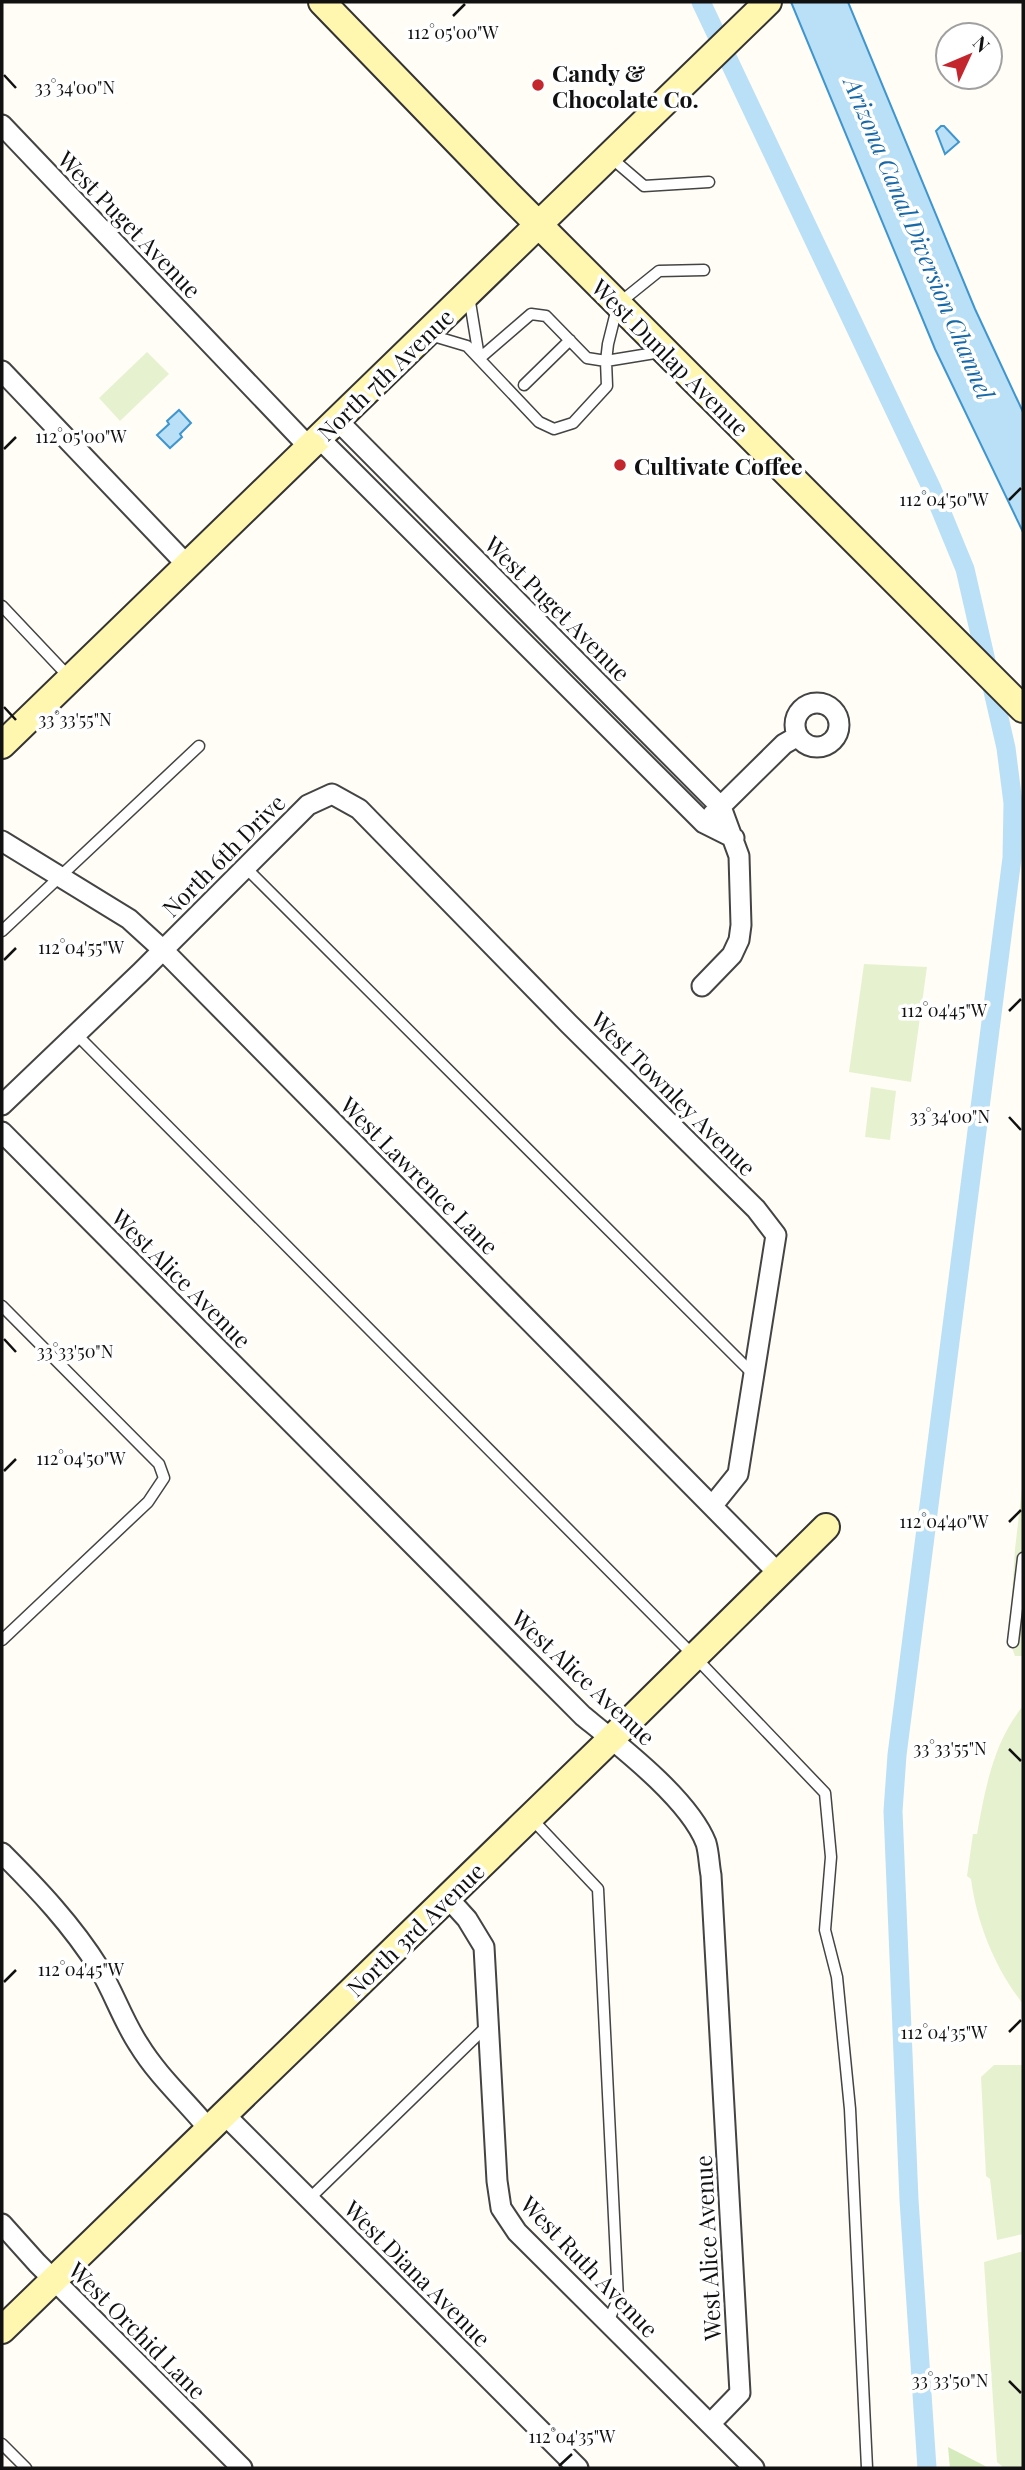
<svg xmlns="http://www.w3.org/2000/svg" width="1025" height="2470" font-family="'Playfair Display',serif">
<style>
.green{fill:#d5ebbd}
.pitch{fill:#e6f2cf}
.water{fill:#b9e0f7;stroke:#3f96cf;stroke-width:2}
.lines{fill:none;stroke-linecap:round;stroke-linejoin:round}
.canal{stroke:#b9e0f7;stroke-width:19}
.lane-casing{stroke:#444;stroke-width:13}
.street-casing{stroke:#444;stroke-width:23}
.secondary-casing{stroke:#333;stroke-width:30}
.lane{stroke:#fff;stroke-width:10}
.street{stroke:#fff;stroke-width:19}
.secondary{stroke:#fff6b0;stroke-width:26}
.ticks{fill:none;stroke:#111;stroke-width:2.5}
.poi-dot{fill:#c4262e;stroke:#fff;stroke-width:2.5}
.labels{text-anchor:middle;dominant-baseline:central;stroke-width:7;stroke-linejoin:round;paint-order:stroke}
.poi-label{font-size:23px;font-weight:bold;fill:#111;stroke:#fff;text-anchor:start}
.street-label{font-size:23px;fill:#111;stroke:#fff}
.water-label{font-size:24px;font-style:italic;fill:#1768a6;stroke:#fff}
.ticks-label{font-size:18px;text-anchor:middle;fill:#111;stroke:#fff;stroke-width:7;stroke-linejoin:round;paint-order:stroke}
</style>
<rect width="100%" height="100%" fill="#fffdf5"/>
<path class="green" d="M948,2447L989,2468H950Z"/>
<path class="pitch" d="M147,352L169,374L120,421L99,398Z
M864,964L927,967L911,1082L849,1072Z
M871,1087L896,1091L890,1140L865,1137Z
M1023,1480V1656H1015L1009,1639L1015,1549Z
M1023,1706V2004C995,1968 977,1924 971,1879L967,1876L973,1834H977C985,1790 993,1742 1023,1706Z
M994,2065H1023V2234L997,2240L990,2179L986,2176L981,2077Z
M1020,2252H1023V2468H1004L997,2462L984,2262Z"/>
<path class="water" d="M791,2H848L975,309L1023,412V532L935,349Z
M941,126H944L959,142L945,154L936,131Z
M179,410L191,423L180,434L182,437L170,448L157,435L169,424L167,421Z"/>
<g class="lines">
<path class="canal" d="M701,2L932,489L965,569L1006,748L1013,803L1012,858L897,1755L893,1811L909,2200L927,2468"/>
<defs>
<path id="lane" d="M609,156L644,186L709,182
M469,296L479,357
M430,335L467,346L539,422L554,429L573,423L607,386L606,361L661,352
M480,358L531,314L546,316L587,358L606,361L608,344L618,304L659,271L704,270
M524,385L570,340
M2,606L70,678
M245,867L753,1374
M2,931L199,746
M76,1034L695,1657L825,1793L831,1857L825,1930L837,1977L850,2109L867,2468
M2,1306L159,1464L164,1478L148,1502L2,1640
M1013,1642L1023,1558
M531,1818L598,1889L618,2299L608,2322
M309,2199L487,2026
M2,2444L26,2468"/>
<path id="street" d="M2,125L309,447
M2,371L187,565
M337,420L721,807L739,856L741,925L739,940L732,955L702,986
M319,438L704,823L734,838
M795 725a22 22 0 1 1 44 0a22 22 0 1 1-44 0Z
M712,815L784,744L798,736
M2,841L129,919L163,950L779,1574
M2,1105L141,972L308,805L332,794L359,809L569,1024L756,1209L776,1235L738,1474L713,1505
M2,1132L583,1716C620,1746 689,1799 706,1843C709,1853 709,1865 711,1875L740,2393L710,2424
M2,1853C38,1889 72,1925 99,1968C114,1993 123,2021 139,2045C158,2076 185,2100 208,2128
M448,1898L467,1919L484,1947L497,2181L501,2208L517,2232L754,2468
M223,2113L578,2468
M2,2224L37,2263L242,2468"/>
<path id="secondary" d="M322,2L508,194L1023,709
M2,745L768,2
M2,2330L611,1739L826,1527"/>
</defs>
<use href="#lane" class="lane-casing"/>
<use href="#street" class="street-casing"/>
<use href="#secondary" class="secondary-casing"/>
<use href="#lane" class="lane"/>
<use href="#street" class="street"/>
<use href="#secondary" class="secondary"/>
</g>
<path class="ticks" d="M453,16L465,4M4,75L16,88M4,449L16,437M1009,500L1021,488M4,707L16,720M4,960L16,948M1009,1011L1021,999M1009,1117L1021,1130M4,1339L16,1352M4,1471L16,1459M1009,1522L1021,1510M1009,1749L1021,1761M4,1982L16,1970M1009,2032L1021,2020M1009,2381L1021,2393M559,2466L572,2454"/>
<g class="poi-dot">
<circle cx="538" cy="85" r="7"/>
<circle cx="620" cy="465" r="7"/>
</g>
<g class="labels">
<g class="poi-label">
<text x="552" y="72">Candy &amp;<tspan x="552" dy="26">Chocolate Co.</tspan></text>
<text x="634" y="465">Cultivate Coffee</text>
</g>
<g class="street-label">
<text transform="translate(130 224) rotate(46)">West Puget Avenue</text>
<text transform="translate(671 357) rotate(45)">West Dunlap Avenue</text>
<text transform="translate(385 374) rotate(-44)">North 7th Avenue</text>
<text transform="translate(558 608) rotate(45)">West Puget Avenue</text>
<text transform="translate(223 855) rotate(-45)">North 6th Drive</text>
<text transform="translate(674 1093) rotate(45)">West Townley Avenue</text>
<text transform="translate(420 1175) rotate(45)">West Lawrence Lane</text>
<text transform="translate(182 1278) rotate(45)">West Alice Avenue</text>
<text transform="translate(584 1677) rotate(43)">West Alice Avenue</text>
<text transform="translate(415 1929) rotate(-44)">North 3rd Avenue</text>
<text transform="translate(707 2248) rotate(-93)">West Alice Avenue</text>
<text transform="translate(590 2266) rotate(46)">West Ruth Avenue</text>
<text transform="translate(418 2273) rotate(45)">West Diana Avenue</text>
<text transform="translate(138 2330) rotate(45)">West Orchid Lane</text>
</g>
<g class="water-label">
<text transform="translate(920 238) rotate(67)">Arizona Canal Diversion Channel</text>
</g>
</g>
<g class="ticks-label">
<text x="453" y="39">112°05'00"W</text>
<text x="75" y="94">33°34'00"N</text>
<text x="81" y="443">112°05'00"W</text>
<text x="944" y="506">112°04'50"W</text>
<text x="75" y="726">33°33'55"N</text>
<text x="81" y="954">112°04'55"W</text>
<text x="944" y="1017">112°04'45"W</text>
<text x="950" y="1123">33°34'00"N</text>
<text x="75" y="1358">33°33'50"N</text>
<text x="81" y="1465">112°04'50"W</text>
<text x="944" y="1528">112°04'40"W</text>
<text x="950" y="1755">33°33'55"N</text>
<text x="81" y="1976">112°04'45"W</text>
<text x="944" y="2039">112°04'35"W</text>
<text x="950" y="2387">33°33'50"N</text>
<text x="572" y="2443">112°04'35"W</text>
</g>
<rect width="1025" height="2470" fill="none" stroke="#111111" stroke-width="7"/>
<g transform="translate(969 56) rotate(46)"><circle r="33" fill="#ffffff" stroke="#a0a0a0" stroke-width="2"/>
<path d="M0-5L12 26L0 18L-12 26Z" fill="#c4262e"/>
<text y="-10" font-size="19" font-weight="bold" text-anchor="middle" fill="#111111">N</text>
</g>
</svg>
